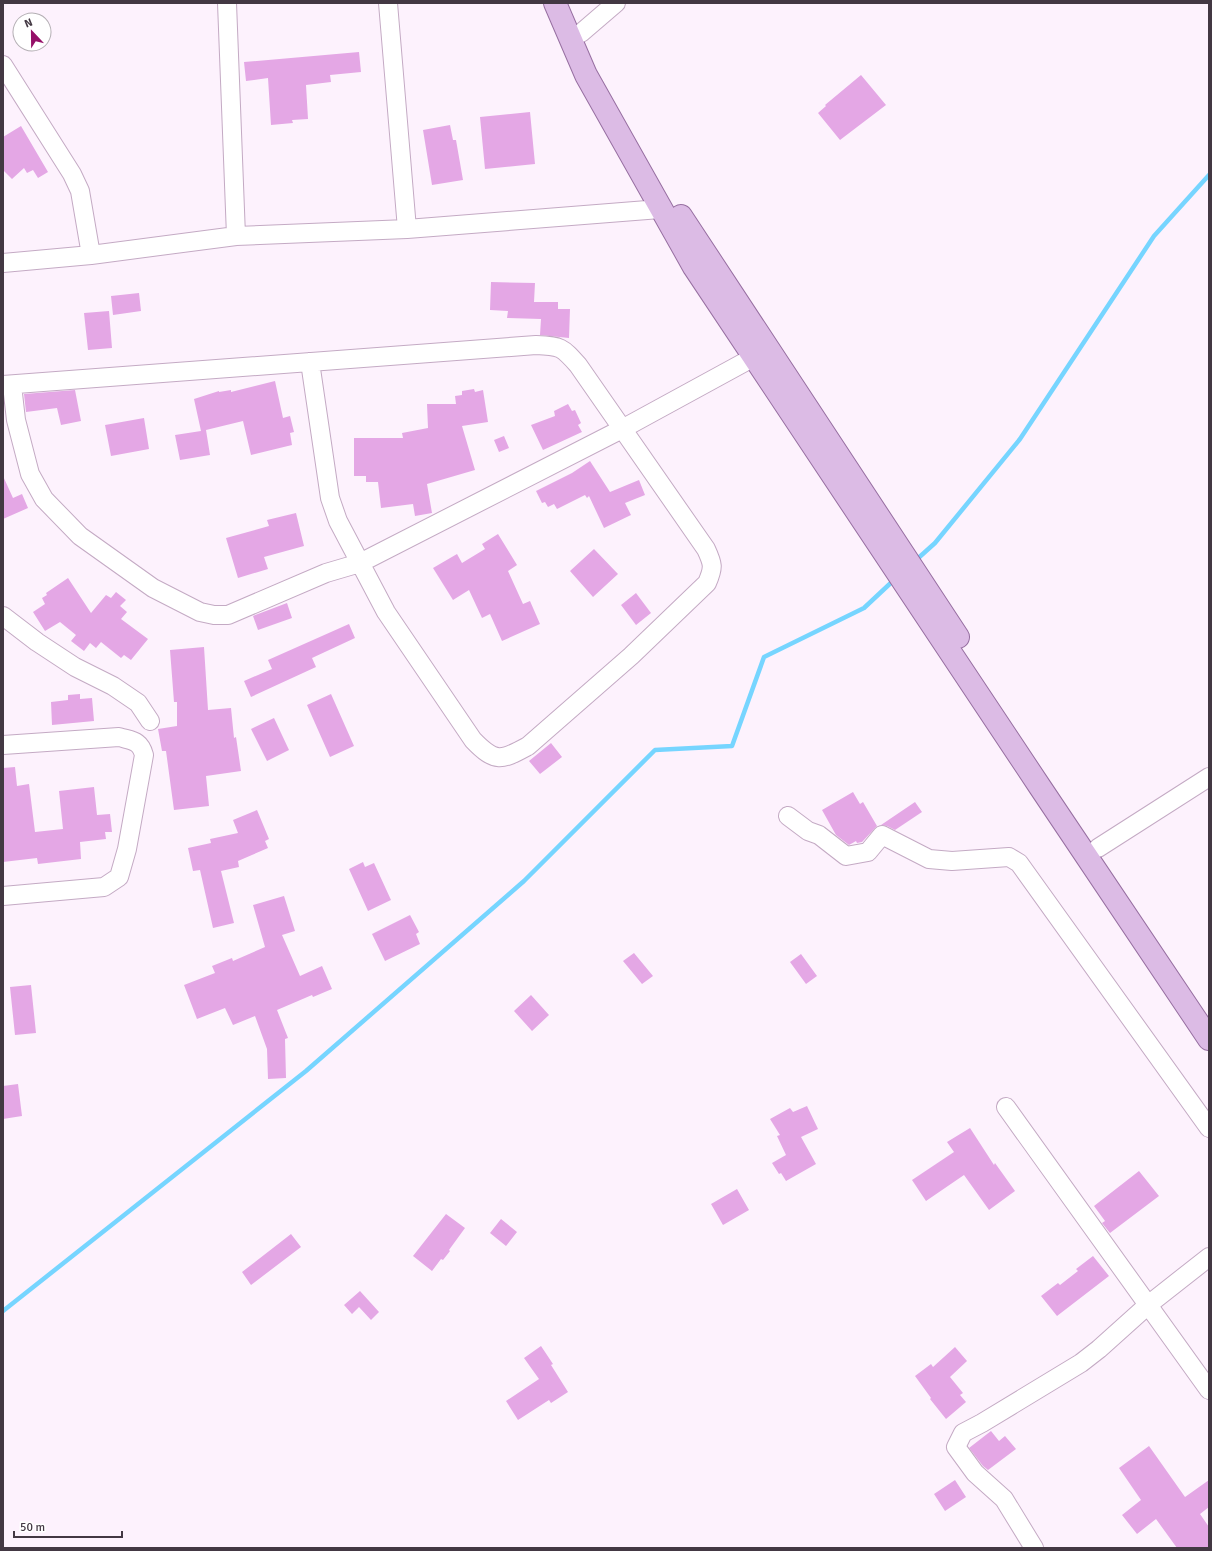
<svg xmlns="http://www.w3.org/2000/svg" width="1212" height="1551" font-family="Signika,sans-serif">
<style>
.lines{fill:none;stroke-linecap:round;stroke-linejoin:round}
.stream{stroke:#76d5ff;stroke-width:4.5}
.building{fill:#e4a7e5}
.minor-casing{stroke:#c4aac4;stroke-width:20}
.major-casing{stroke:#976fa1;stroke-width:24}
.minor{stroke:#fff;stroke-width:18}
.major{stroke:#dcbbe5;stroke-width:22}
</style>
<rect width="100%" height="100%" fill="#fdf2fd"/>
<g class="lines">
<path class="stream" d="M915,561L935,543L1020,439L1154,236L1209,175
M3,1311L306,1071L524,881L655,750L732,746L764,657L864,608L895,579"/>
</g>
<path class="building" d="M359,52L361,72L330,75L331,82L306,85L308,119L292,120L293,123L271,125L268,78L246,81L244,62Z
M861,75L886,105L840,140L818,113L826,106L825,105Z
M530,112L535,164L485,169L480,117Z
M450,125L453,140H456L463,180L432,185L423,130Z
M21,126L48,172L38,178L33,170L27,173L24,168L12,179L3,170V137Z
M491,282L535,283L534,302H558V309H570L569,338L540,335L541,319L507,318L508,311L490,310Z
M139,293L141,311L113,315L111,296Z
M109,311L112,348L88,350L84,313Z
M275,381L283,418L290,416L294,432L290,433L292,445L251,455L243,421L206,430L210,455L180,460L175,435L201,431L194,399L219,391V392L231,390V392Z
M474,389L475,392L483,390L488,422L462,426L475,470L427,484L432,513L415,516L413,504L381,508L378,482H366V476H354V438H403L402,433L428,428L427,404H456L455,396L462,395V391Z
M75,390L81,421L61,425L57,408L26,412L24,394Z
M568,404L572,411L575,410L581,423L578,425L582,432L543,450L531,425L555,416L554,411Z
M144,418L149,449L111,456L105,425Z
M504,436L509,448L499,452L494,440Z
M590,461L610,492L639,480L645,495L625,503L631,515L604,528L589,496L587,498L585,495L557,509L554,504L548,507L545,502L542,503L536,491L572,473Z
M3,476L13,498L22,494L28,508L3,519Z
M296,513L304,546L264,557L268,569L238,578L226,538L269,526L267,520Z
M498,534L517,565L508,571L523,604L530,601L540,624L502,641L490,614L482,618L469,590L453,600L433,568L457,554L462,563L485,549L482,544Z
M594,549L618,574L593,597L570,571Z
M68,578L91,613L106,595L111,598L116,592L126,600L120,606L127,612L121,619L148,639L131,660L124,655L121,658L101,642L96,648L90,643L84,651L71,641L76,635L60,622L45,631L33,612L45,604L42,598L47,595L46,593Z
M636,593L651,613L636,625L621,605Z
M287,603L292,618L258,630L253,616Z
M349,624L355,638L312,658L316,667L251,697L244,681L272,669L268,660Z
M204,647L208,710L231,708L234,738L236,737L241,771L206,776L209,806L174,810L166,751H162L158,729L177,726V702H174L170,650Z
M80,694V699L92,698L94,721L52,725L51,702L68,700V695Z
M331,694L354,746L330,757L307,705Z
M274,718L289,750L267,761L251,729Z
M551,743L562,757L540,774L529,761Z
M15,767L17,786L29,784L35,832L63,829L59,791L94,787L97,815L110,814L112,832H105L106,839L80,842L81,859L38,864L37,858L3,862V768Z
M853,792L860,804L863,802L877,826L862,842L857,843L856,841L849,845L836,835L822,810Z
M915,802L922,812L895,830L887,826L881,825Z
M257,810L269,839L265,841L268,848L238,861L239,867L221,871L234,923L213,928L200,870L193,871L188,848L211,843L210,839L238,833L233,820Z
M363,862L365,867L374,863L391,900L368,911L349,869Z
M284,896L295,931L282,935L300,976L322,966L332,989L313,997L312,995L277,1010L288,1038L285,1039L286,1078L268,1079L267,1049L255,1016L233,1025L225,1008L197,1019L184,985L215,973L212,966L232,958L233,961L265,947L253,905Z
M410,915L419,932L416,934L420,944L385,961L372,934Z
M634,953L653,976L642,984L623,961Z
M801,954L817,976L806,984L790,962Z
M31,985L36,1033L15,1035L10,987Z
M531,995L549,1015L532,1031L514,1011Z
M18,1084L22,1116L3,1119V1086Z
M807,1106L818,1129L801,1137L816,1164L786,1181L781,1173L779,1174L772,1163L786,1155L777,1136L780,1135L770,1119L790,1108L793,1112Z
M970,1128L994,1165L995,1163L1015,1191L989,1210L964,1175L926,1201L912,1180L954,1152L947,1142Z
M1139,1171L1159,1196L1110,1233L1102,1223L1105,1221L1094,1206Z
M737,1189L749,1210L723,1225L711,1204Z
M446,1214L465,1228L449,1250L450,1251L443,1260L441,1259L432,1271L413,1256Z
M501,1219L517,1232L506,1246L490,1233Z
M291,1234L301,1247L251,1285L242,1272Z
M1093,1256L1109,1276L1057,1316L1041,1296L1058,1283L1060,1285L1078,1271L1076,1269Z
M360,1291L379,1312L371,1320L359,1307L352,1314L344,1305Z
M541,1346L553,1364L551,1365L568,1392L551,1403L549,1400L518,1420L506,1401L539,1379L524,1358Z
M955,1347L967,1361L950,1377L963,1393L960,1395L966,1402L946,1419L930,1399L931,1398L915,1376L931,1364L933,1367Z
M991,1431L999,1441L1005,1436L1016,1449L988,1470L983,1466L969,1448Z
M1149,1446L1185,1497L1209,1480V1507L1200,1514L1209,1527V1548H1177L1156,1519L1137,1534L1122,1515L1141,1500L1119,1468Z
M955,1480L966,1497L945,1511L934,1494Z"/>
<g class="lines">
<defs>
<path id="minor" d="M227,3L236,236
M388,3L407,229
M581,33L616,3
M3,65L72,174L80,191L91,255
M3,263L91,255L236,236L407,229L660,209
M3,385L536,345C561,346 562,347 578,365L706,549C713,564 714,567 707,583L631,656L528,746C502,760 496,764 473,740L386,612L338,521L330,498L310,362
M12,385L16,420L30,474L44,499L80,536L153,588L200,612L214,615H228L326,573L360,563L622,429L754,357
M3,616L37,642L75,667L113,686L138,703L150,721
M3,745L119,737C132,741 140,740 144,755L127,849L119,877L104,887L3,896
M788,816L808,831L819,835L846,856L868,852L882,835L929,859L952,861L1009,857L1019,863L1209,1128
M1098,848L1209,777
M1006,1107L1209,1390
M1034,1548L1004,1499L975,1473L956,1447L963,1433L982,1423L1081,1363L1099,1349L1148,1305L1209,1257"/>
<path id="major" d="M555,3L586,75L694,267L1040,787L1209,1039
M681,216L958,637"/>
</defs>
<use href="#minor" class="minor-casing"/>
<use href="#major" class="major-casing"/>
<use href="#minor" class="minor"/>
<use href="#major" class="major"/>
</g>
<rect width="1212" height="1551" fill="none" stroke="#433843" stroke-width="8"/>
<g transform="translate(32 32) rotate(338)"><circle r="19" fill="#ffffff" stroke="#b4afb4"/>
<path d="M0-3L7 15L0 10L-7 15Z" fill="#951068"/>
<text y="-6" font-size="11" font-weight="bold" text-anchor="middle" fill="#433843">N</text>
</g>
<path d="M14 1531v6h108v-6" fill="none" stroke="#433843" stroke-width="2"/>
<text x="20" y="1531" font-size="12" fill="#433843" stroke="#ffffff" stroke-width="3" paint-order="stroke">50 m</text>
</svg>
